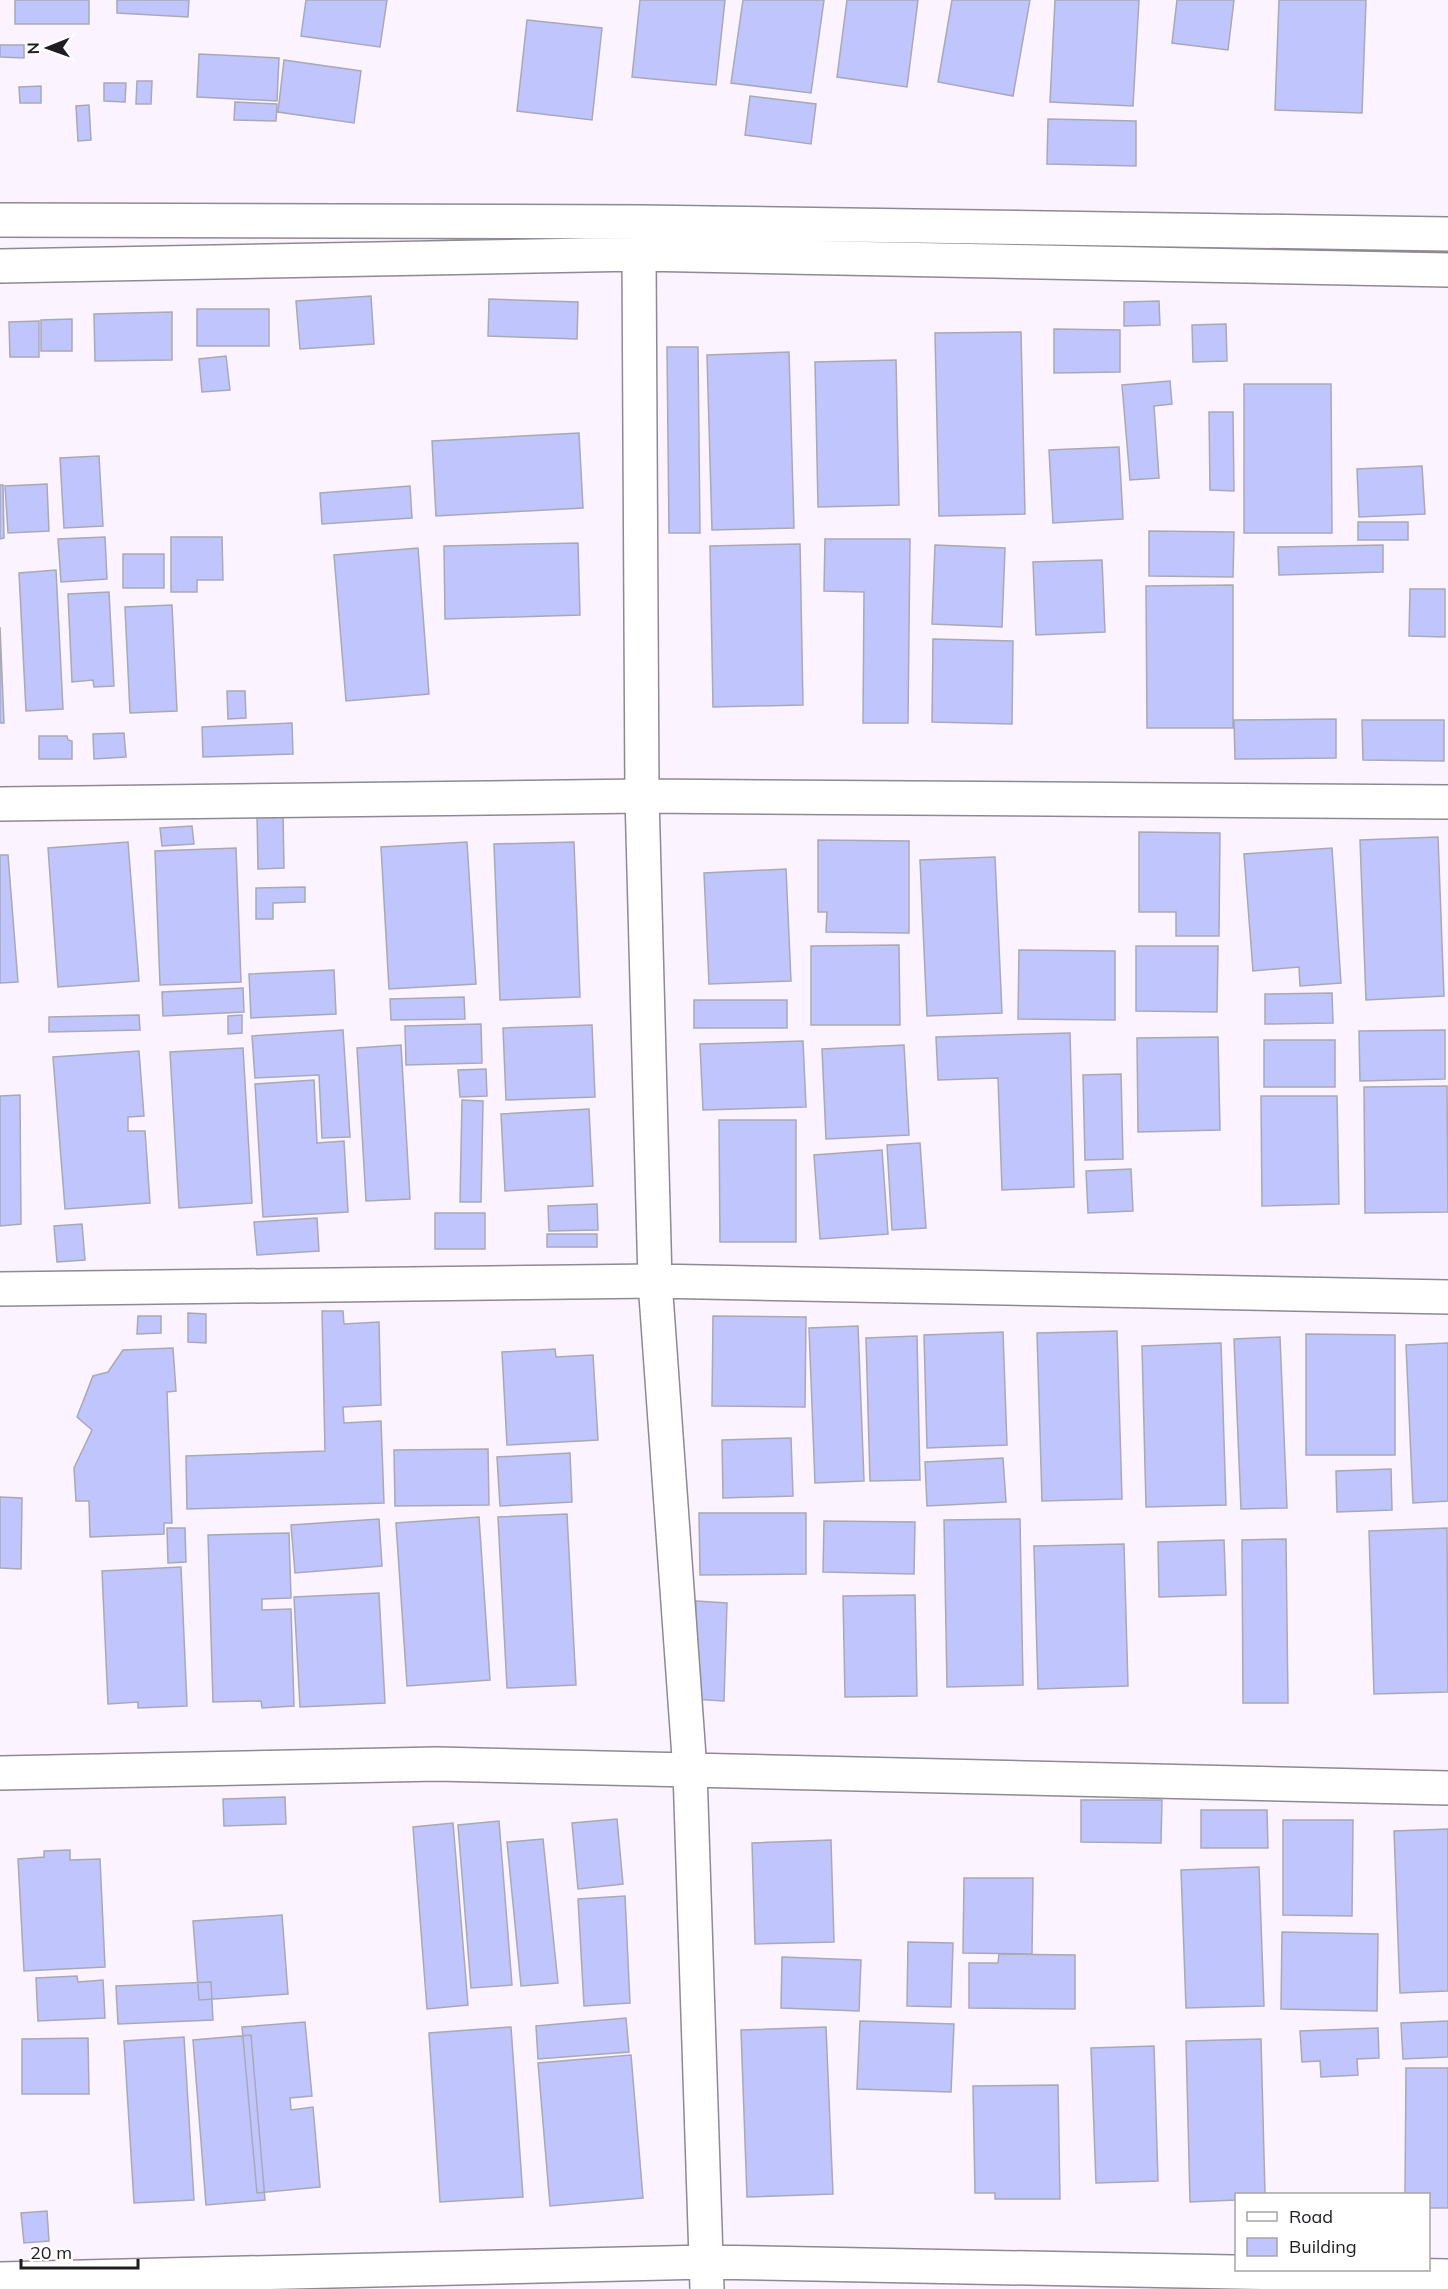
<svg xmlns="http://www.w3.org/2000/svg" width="1448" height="2289" font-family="Mulish,sans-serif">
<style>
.building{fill:#c1c5fd;stroke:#a8a9b5;stroke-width:1.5}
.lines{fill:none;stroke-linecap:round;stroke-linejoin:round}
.minor-casing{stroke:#8f8993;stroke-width:36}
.minor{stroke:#fff;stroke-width:33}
</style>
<rect width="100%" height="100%" fill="#fbf3ff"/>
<path class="building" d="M15,0H89V24H15Z
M117,0H189L188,17L117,13Z
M306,0H387L380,47L301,36Z
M640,0H725L716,85L632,77Z
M743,0H824L811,93L731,83Z
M847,0H918L907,87L837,77Z
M952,0H1030L1013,96L938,82Z
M1055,0H1139L1133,106L1050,102Z
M1177,0H1234L1228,50L1172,43Z
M1279,0H1366L1362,113L1275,110Z
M527,20L602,28L592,120L517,111Z
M0,45H24V58L0,57Z
M199,54L279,58L277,101L197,97Z
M284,60L361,71L354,123L278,112Z
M137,81H152L151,104H136Z
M104,83H126L125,102L104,101Z
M41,86V103H20L19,87Z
M750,96L816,104L811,144L745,135Z
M235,102L277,104L276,121L234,120Z
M89,105L91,140L78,141L76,106Z
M1048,119L1136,121V166L1047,164Z
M371,296L374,344L300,349L296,301Z
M489,299L578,302L577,339L488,336Z
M1159,301L1160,325L1124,326V302Z
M197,309H269V346H197Z
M172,312V360L95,361L94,314Z
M72,319V351H41V320Z
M39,321V357H10L9,322Z
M1226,324L1227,361L1193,362L1192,325Z
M1054,329L1120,330V372L1054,373Z
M1021,332L1025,514L939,516L935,333Z
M667,347H698L700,533H669Z
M789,352L794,528L712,530L707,355Z
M226,356L230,390L202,392L199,359Z
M896,360L899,505L818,507L815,362Z
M1170,381L1172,404L1154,406L1159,478L1130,480L1122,385Z
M1244,384H1331L1332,533H1244Z
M1209,412H1233L1234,491L1210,490Z
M579,433L583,508L436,516L432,441Z
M1119,447L1123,519L1053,523L1049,450Z
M99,456L103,526L64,528L60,458Z
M1422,466L1425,514L1359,517L1357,469Z
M47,484L49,531L8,533L5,486Z
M0,485H3L4,538L0,539Z
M410,486L412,518L322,524L320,493Z
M1358,522H1408V540H1358Z
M1149,531L1234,532L1233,577L1149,576Z
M105,537L107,579L61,582L58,539Z
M171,537H222L223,580H197V592H171Z
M825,539H910L908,723H863L864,592L824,591Z
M578,543L580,615L445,619L444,546Z
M800,544L803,705L713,707L710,546Z
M935,545L1005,548L1002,627L932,624Z
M1383,545V572L1279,575L1278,547Z
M418,548L429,694L346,701L334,555Z
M123,554H164V588H123Z
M1102,560L1105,632L1036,635L1033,562Z
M56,570L63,709L26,711L19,573Z
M1233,585V728H1147L1146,586Z
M1410,589H1445V637L1409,636Z
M109,592L114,686L94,687L93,680L72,682L68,594Z
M172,605L177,711L130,713L125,607Z
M0,627L4,723H0Z
M933,639L1013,641L1012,724L932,722Z
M227,691H245L246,718L228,719Z
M1336,719V758L1235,759L1234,720Z
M1362,720H1444V761L1363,760Z
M292,723L293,754L203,757L202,727Z
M124,733L126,757L94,759L93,734Z
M39,736H67L68,740L72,741V759H39Z
M283,813L284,868L258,869L257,814Z
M192,826L194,844L162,846L160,828Z
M1139,832L1220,833L1219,936H1176V912H1139Z
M1438,837L1444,996L1366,1000L1360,840Z
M818,840L909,841V933L826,932L827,912H818Z
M128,842L139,981L58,987L48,848Z
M467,842L476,984L389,989L381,847Z
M574,842L580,997L500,1000L494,844Z
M236,848L241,982L160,985L155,851Z
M1332,848L1341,983L1300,986L1299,967L1253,971L1244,854Z
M0,855H8L18,982L0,983Z
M995,857L1002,1013L927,1016L920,860Z
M786,869L791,981L709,984L704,873Z
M305,887V902L273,903V919H256V888Z
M899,945L900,1025H811V946Z
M1136,946H1218L1217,1012L1136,1011Z
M1019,950L1115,951V1020L1018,1019Z
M334,970L336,1014L251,1018L249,974Z
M243,988L244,1012L163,1016L162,992Z
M1332,993L1333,1023L1265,1024V994Z
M464,997L465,1019L391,1020L390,999Z
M694,1000H787V1028H694Z
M139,1015L140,1030L49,1032V1017Z
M242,1015V1033L228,1034V1016Z
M481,1024L482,1063L406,1065L405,1026Z
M592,1025L595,1097L506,1100L503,1028Z
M343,1030L350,1137L322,1138L319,1075L255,1078L252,1036Z
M1445,1030V1079L1360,1081L1359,1031Z
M1070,1033L1074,1187L1002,1190L998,1078L938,1080L936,1037Z
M1218,1037L1220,1130L1138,1132L1137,1038Z
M1264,1040H1335V1087H1264Z
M803,1041L806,1107L703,1110L700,1044Z
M401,1045L410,1199L366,1201L357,1048Z
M904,1045L909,1135L826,1139L822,1049Z
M243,1048L252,1203L179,1208L170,1052Z
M139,1051L144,1116L128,1117V1131H145L150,1203L65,1209L53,1057Z
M486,1069L487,1096L460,1097L458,1070Z
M1121,1074L1123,1159L1085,1160L1083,1075Z
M314,1080L317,1143L344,1141L348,1212L263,1217L255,1084Z
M1447,1086L1448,1212L1365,1213L1364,1087Z
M20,1095L21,1224L0,1226V1096Z
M1261,1096H1337L1339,1204L1262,1206Z
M462,1100L483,1101L481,1202H460Z
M589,1109L593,1186L505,1191L501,1114Z
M719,1120H796V1242H720Z
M920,1143L926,1228L892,1230L887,1145Z
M882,1150L888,1234L820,1239L814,1155Z
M1131,1169L1133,1211L1088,1213L1086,1171Z
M597,1204L598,1230L549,1231L548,1206Z
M435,1213H485V1249H435Z
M317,1218L319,1251L257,1255L254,1222Z
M82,1224L85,1260L57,1262L54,1226Z
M547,1234H597V1247H547Z
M322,1311H343L344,1324L379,1322L381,1405L343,1407L344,1423L381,1421L384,1503L187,1509L186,1456L325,1451Z
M188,1313L206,1314V1343L188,1342Z
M138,1316H161V1333L137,1334Z
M713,1316L806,1317L805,1407L712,1406Z
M858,1326L864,1481L815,1483L809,1328Z
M1117,1331L1122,1499L1042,1501L1037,1333Z
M1003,1332L1007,1445L927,1448L924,1335Z
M1306,1334L1395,1335V1455H1306Z
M917,1336L920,1480L870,1481L866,1338Z
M1280,1337L1287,1508L1241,1509L1234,1339Z
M1221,1343L1226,1505L1146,1507L1142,1346Z
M1448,1343V1501L1413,1503L1406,1345Z
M173,1348L176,1391L167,1392L172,1523H164V1534L90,1537L89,1501H76L74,1468L92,1430L77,1417L93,1376L108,1372L123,1350Z
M555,1349L556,1357L593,1355L598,1440L507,1445L502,1352Z
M791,1438L793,1496L723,1498L722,1440Z
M488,1449L489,1505L395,1506L394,1450Z
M570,1453L572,1502L500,1506L497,1457Z
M1003,1458L1006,1502L927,1506L925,1462Z
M1391,1469L1392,1510L1337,1512L1336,1471Z
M0,1497L22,1498L21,1569L0,1568Z
M699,1513H806V1574L700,1575Z
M567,1514L576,1685L507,1688L498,1517Z
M479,1517L490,1680L407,1686L396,1523Z
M379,1519L382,1566L295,1573L291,1525Z
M1020,1519L1023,1685L947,1687L944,1520Z
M824,1521L915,1522L914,1574L823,1572Z
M167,1528H185L186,1562L168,1563Z
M1447,1528L1448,1692L1374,1694L1369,1531Z
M289,1533L291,1598L262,1599V1610L291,1609L294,1706L262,1708L261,1701L213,1702L208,1535Z
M1286,1539L1288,1703H1243L1242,1540Z
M1224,1540L1226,1595L1159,1597L1158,1542Z
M1124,1544L1128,1686L1038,1689L1034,1546Z
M181,1567L187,1706L138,1708V1702L108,1704L102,1571Z
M379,1593L385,1703L300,1707L294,1597Z
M915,1595L917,1696L845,1697L843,1596Z
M696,1601L727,1603L724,1701L692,1699Z
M285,1797L286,1824L224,1826L223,1799Z
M1081,1800H1162L1161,1843L1081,1842Z
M1201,1810H1267L1268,1848H1201Z
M617,1819L623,1884L578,1889L572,1823Z
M1283,1820H1353L1352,1916L1283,1915Z
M499,1821L512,1985L471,1988L458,1825Z
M453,1823L468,2005L427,2009L413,1827Z
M1448,1829V1991L1400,1993L1394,1831Z
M543,1839L558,1983L521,1986L507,1842Z
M831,1840L834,1942L755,1944L752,1843Z
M70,1850V1860L100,1859L105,1967L24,1971L18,1859L44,1857V1851Z
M1259,1867L1264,2006L1186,2008L1181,1870Z
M964,1878H1033L1032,1954L963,1953Z
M625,1896L630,2003L584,2006L578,1899Z
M282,1915L288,1994L199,2000L193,1921Z
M1282,1932L1378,1934L1377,2011L1281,2009Z
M908,1942L953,1943L951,2007L907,2006Z
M999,1954L1075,1955V2009L969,2008V1963H998Z
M782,1957L861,1960L859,2011L781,2008Z
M77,1976L78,1982L103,1980L105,2018L38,2021L36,1978Z
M211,1982L213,2020L118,2024L116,1986Z
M626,2018L629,2052L538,2059L536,2026Z
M860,2021L954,2024L951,2092L857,2089Z
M1448,2021V2057L1403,2059L1401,2023Z
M305,2022L312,2096L290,2098L291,2110L313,2107L320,2187L257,2193L242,2027Z
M511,2027L523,2197L440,2202L429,2033Z
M826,2027L833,2194L747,2197L741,2030Z
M1378,2028L1379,2058L1357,2059L1358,2075L1321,2077L1320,2061L1302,2062L1300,2031Z
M251,2035L265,2200L206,2205L193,2040Z
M184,2037L194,2200L134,2203L124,2041Z
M88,2038L89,2094H22V2039Z
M1261,2039L1265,2194H1236V2200L1190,2202L1186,2041Z
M1154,2046L1158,2181L1096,2183L1091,2048Z
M631,2055L643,2198L550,2206L538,2063Z
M1406,2068H1448V2208H1428V2194H1405Z
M1058,2085L1060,2199H995V2193H975L973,2086Z
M47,2211L49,2241L24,2243L21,2213Z"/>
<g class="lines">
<defs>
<path id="minor" d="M0,220L641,222L1448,234
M639,254L642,796L655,1281L690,1771L707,2289
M0,266L639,254L1448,270
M0,804L642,796L1448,802
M0,1289L655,1281L1448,1297
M0,1773L437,1764L1448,1788
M0,2279L706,2262L1448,2276"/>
</defs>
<use href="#minor" class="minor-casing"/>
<use href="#minor" class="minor"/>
</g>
<rect x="1235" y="2193" width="195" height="78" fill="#ffffff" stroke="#a5a5a6" stroke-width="1.5"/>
<rect x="1247" y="2212" width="30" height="9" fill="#ffffff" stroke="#a5a5a6" stroke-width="1.5"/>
<text x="1289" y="2223" font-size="18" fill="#1f1d21">Road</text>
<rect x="1247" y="2238" width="30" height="18" fill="#c1c5fd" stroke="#a5a5a6" stroke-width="1.5"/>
<text x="1289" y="2253" font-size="18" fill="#1f1d21">Building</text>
<g transform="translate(48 48) rotate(269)" stroke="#ffffff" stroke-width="4.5" paint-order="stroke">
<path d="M0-4.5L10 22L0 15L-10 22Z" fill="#1f1d21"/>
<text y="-9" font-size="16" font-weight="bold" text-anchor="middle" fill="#1f1d21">N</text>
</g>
<path d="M21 2259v9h117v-9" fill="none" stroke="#1f1d21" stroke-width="3"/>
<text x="30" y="2259" font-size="18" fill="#1f1d21" stroke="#ffffff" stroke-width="4.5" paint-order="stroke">20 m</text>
</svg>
